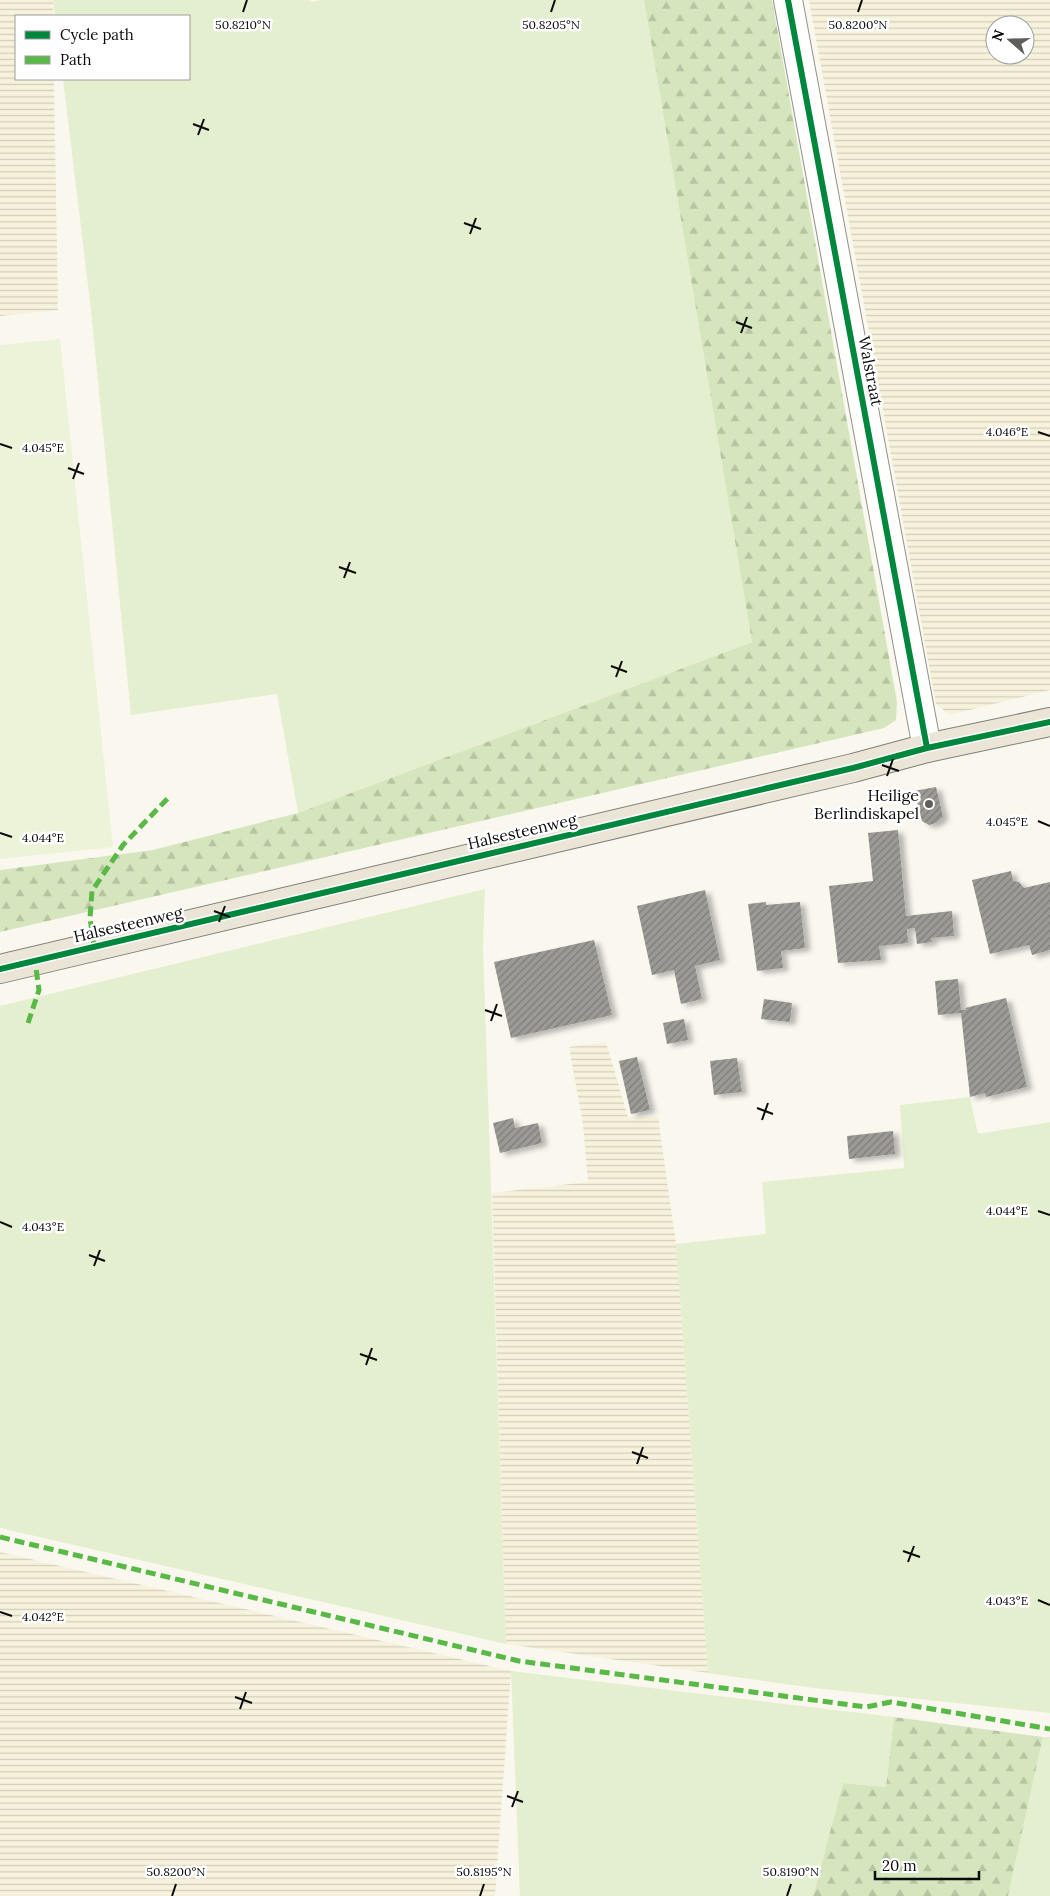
<svg xmlns="http://www.w3.org/2000/svg" width="1050" height="1896" font-family="Lora,serif">
<style>
.farmland{fill:url(#farmland-rules);fill-rule:evenodd}
.green{fill:#e4efcf}
.forest{fill:url(#forest-firs)}
.pitch{fill:#edf3d9}
.building{fill:url(#building-hatch);filter:url(#shadow)}
.lines{fill:none;stroke-linecap:round;stroke-linejoin:round}
.minor-casing{stroke:#93918e;stroke-width:30}
.primary-casing{stroke:#807f7b;stroke-width:30}
.minor{stroke:#fefefd;stroke-width:28}
.primary{stroke:#ebe5d8;stroke-width:28}
.quiet{stroke:#58b947;stroke-width:5;stroke-dasharray:10 5;stroke-linecap:butt}
.cycleway-casing{stroke:#fff;stroke-width:9}
.cycleway{stroke:#00873e;stroke-width:6}
.ticks{fill:none;stroke:#0b0b0b;stroke-width:2}
.poi-dot{fill:#5f5e5b;stroke:#fff;stroke-width:2}
.labels{text-anchor:middle;dominant-baseline:central;stroke-width:5;stroke-linejoin:round;paint-order:stroke}
.street-label{font-size:16px;fill:#0b0b0b;stroke:#fff}
.poi-label{font-size:16px;fill:#0b0b0b;stroke:#fff;text-anchor:end}
.ticks-label{font-size:12px;text-anchor:middle;fill:#0b0b0b;stroke:#fff;stroke-width:5;stroke-linejoin:round;paint-order:stroke}
</style>
<defs>
<pattern id="farmland-rules" width="6" height="5" patternUnits="userSpaceOnUse" patternTransform="scale(1.25)"><rect width="6" height="5" fill="#f6f2db"/><path d="M0 2.5h6" fill="none" stroke="#d2cebb"/></pattern>
<pattern id="forest-firs" width="22" height="20" patternUnits="userSpaceOnUse" patternTransform="scale(1.25)"><rect width="22" height="20" fill="#d5e6be"/><path d="M5 1l3.5 6h-7zM16 11l3.5 6h-7z" fill="#b6c4a2"/></pattern>
<pattern id="building-hatch" width="6" height="6" patternUnits="userSpaceOnUse" patternTransform="scale(1.25)"><rect width="6" height="6" fill="#9c9a95"/><path d="M-1 1l2-2M0 6l6-6M5 7l2-2" fill="none" stroke="#7d7c78"/></pattern>
<filter id="shadow"><feDropShadow dx="5.5" dy="3" stdDeviation="2.5" flood-color="#0004"/></filter>
</defs>
<rect width="100%" height="100%" fill="#faf7ef"/>
<path class="farmland" d="M0,0H53V16H16V79H54L58,310L0,316Z
M809,0H1050V690L950,715L936,704ZM995,25H1025V55H995Z
M606,1042L628,1117H658L676,1244L708,1673L506,1644L492,1193L588,1182L583,1124L569,1047Z
M0,1552L511,1671L495,1896H0Z"/>
<path class="green" d="M53,0H309L313,2L321,0H644L752,642L298,813L277,694L131,715L91,310L63,79H189V16H55Z
M485,889L483,946L506,1644L0,1528V1006Z
M970,1097L978,1134L1050,1122V1713L814,1688L708,1673L676,1244L766,1234L762,1182L904,1168L900,1105Z
M511,1671L894,1717L886,1787L843,1783L813,1896H520Z
M1043,1737H1050V1896H1008Z"/>
<path class="forest" d="M644,0H772L897,702L896,720L884,728L0,932V870L153,850L298,813L752,642Z
M894,1717L1043,1737L1008,1896H813L843,1783L886,1787Z"/>
<path class="pitch" d="M60,339L113,847L0,859V345Z"/>
<path class="building" d="M936,787L943,817L936,823L929,825L922,821L914,791Z
M898,830L906,916L952,911L954,936L931,938L932,942L917,944L915,928L907,929L908,943L879,946L881,960L838,963L829,886L873,881L868,833Z
M1011,871L1013,881L1019,882L1024,888L1050,882V950L1032,955L1029,945L990,954L972,880Z
M705,890L720,960L695,966L702,999L681,1004L674,970L652,975L637,906Z
M766,902V905L800,902L805,948L781,951L783,968L757,971L748,904Z
M594,940L612,1015L511,1038L494,962Z
M958,979L961,1010H966L965,1008L1006,998L1027,1087L986,1097L985,1093L970,1097L961,1013L938,1015L935,981Z
M764,999L792,1003L790,1022L761,1019Z
M684,1019L688,1040L667,1044L663,1023Z
M637,1057L650,1110L631,1114L619,1061Z
M737,1058L742,1092L714,1095L710,1061Z
M513,1118L515,1128L538,1123L542,1143L500,1153L493,1123Z
M893,1131L895,1154L849,1159L847,1136Z"/>
<g class="lines">
<defs>
<path id="minor" d="M788,0L927,748"/>
<path id="primary" d="M0,969L853,768L927,748L1050,722"/>
</defs>
<use href="#minor" class="minor-casing"/>
<use href="#primary" class="primary-casing"/>
<use href="#minor" class="minor"/>
<use href="#primary" class="primary"/>
<path class="quiet" d="M94,946L90,918L92,891L123,845L169,797
M28,1023L39,990L35,961
M0,1537L519,1661L866,1707L891,1702L1050,1729"/>
<defs>
<path id="cycleway" d="M788,0L927,748
M0,969L853,768L927,748L1050,722"/>
</defs>
<use href="#cycleway" class="cycleway-casing"/>
<use href="#cycleway" class="cycleway"/>
</g>
<path class="ticks" d="M243,12L247,0M551,12L555,0M858,12L862,0M193,124L209,130M198,135L204,119M464,223L481,229M470,234L476,218M736,322L752,328M741,333L747,317M1038,432L1050,436M0,444L12,448M68,468L84,474M73,479L79,463M339,567L356,573M344,578L350,562M611,666L627,672M616,677L622,661M882,765L899,771M887,776L893,759M1038,821L1050,826M0,833L12,837M214,911L230,917M219,922L225,906M485,1010L502,1016M491,1021L497,1004M757,1108L773,1114M762,1120L768,1103M1038,1211L1050,1215M0,1222L12,1227M89,1255L105,1261M94,1266L100,1250M360,1354L377,1360M366,1365L372,1348M632,1452L648,1458M637,1464L643,1447M903,1551L920,1557M908,1562L914,1546M1038,1600L1050,1605M0,1612L12,1616M235,1697L252,1703M240,1709L246,1692M507,1796L523,1802M512,1807L518,1791M172,1896L176,1884M480,1896L484,1884M787,1896L791,1884"/>
<circle class="poi-dot" cx="929" cy="804" r="5"/>
<g class="labels">
<g class="street-label">
<text transform="translate(871 371) rotate(79)">Walstraat</text>
<text transform="translate(522 831) rotate(-13)">Halsesteenweg</text>
<text transform="translate(128 924) rotate(-13)">Halsesteenweg</text>
</g>
<g class="poi-label">
<text x="919" y="795">Heilige<tspan x="919" dy="18">Berlindiskapel</tspan></text>
</g>
</g>
<g class="ticks-label">
<text x="243" y="29">50.8210°N</text>
<text x="551" y="29">50.8205°N</text>
<text x="858" y="29">50.8200°N</text>
<text x="1007" y="436">4.046°E</text>
<text x="43" y="452">4.045°E</text>
<text x="1007" y="826">4.045°E</text>
<text x="43" y="842">4.044°E</text>
<text x="1007" y="1215">4.044°E</text>
<text x="43" y="1231">4.043°E</text>
<text x="1007" y="1605">4.043°E</text>
<text x="43" y="1621">4.042°E</text>
<text x="176" y="1876">50.8200°N</text>
<text x="484" y="1876">50.8195°N</text>
<text x="791" y="1876">50.8190°N</text>
</g>
<rect x="15" y="15" width="175" height="65" fill="#ffffff" stroke="#9d9d9d"/>
<rect x="25" y="31" width="25" height="8" fill="#00873e" stroke="#9d9d9d"/>
<text x="60" y="40" font-size="15" fill="#0b0b0b">Cycle path</text>
<rect x="25" y="56" width="25" height="8" fill="#58b947" stroke="#9d9d9d"/>
<text x="60" y="65" font-size="15" fill="#0b0b0b">Path</text>
<g transform="translate(1010 40) rotate(290)"><circle r="24" fill="#ffffff" stroke="#9d9d9d"/>
<path d="M0-4L9 19L0 12L-9 19Z" fill="#5f5e5b"/>
<text y="-8" font-size="14" font-weight="bold" text-anchor="middle" fill="#0b0b0b">N</text>
</g>
<path d="M875 1871v8h104v-8" fill="none" stroke="#0b0b0b" stroke-width="2.5"/>
<text x="882" y="1871" font-size="15" fill="#0b0b0b" stroke="#ffffff" stroke-width="4" paint-order="stroke">20 m</text>
</svg>
